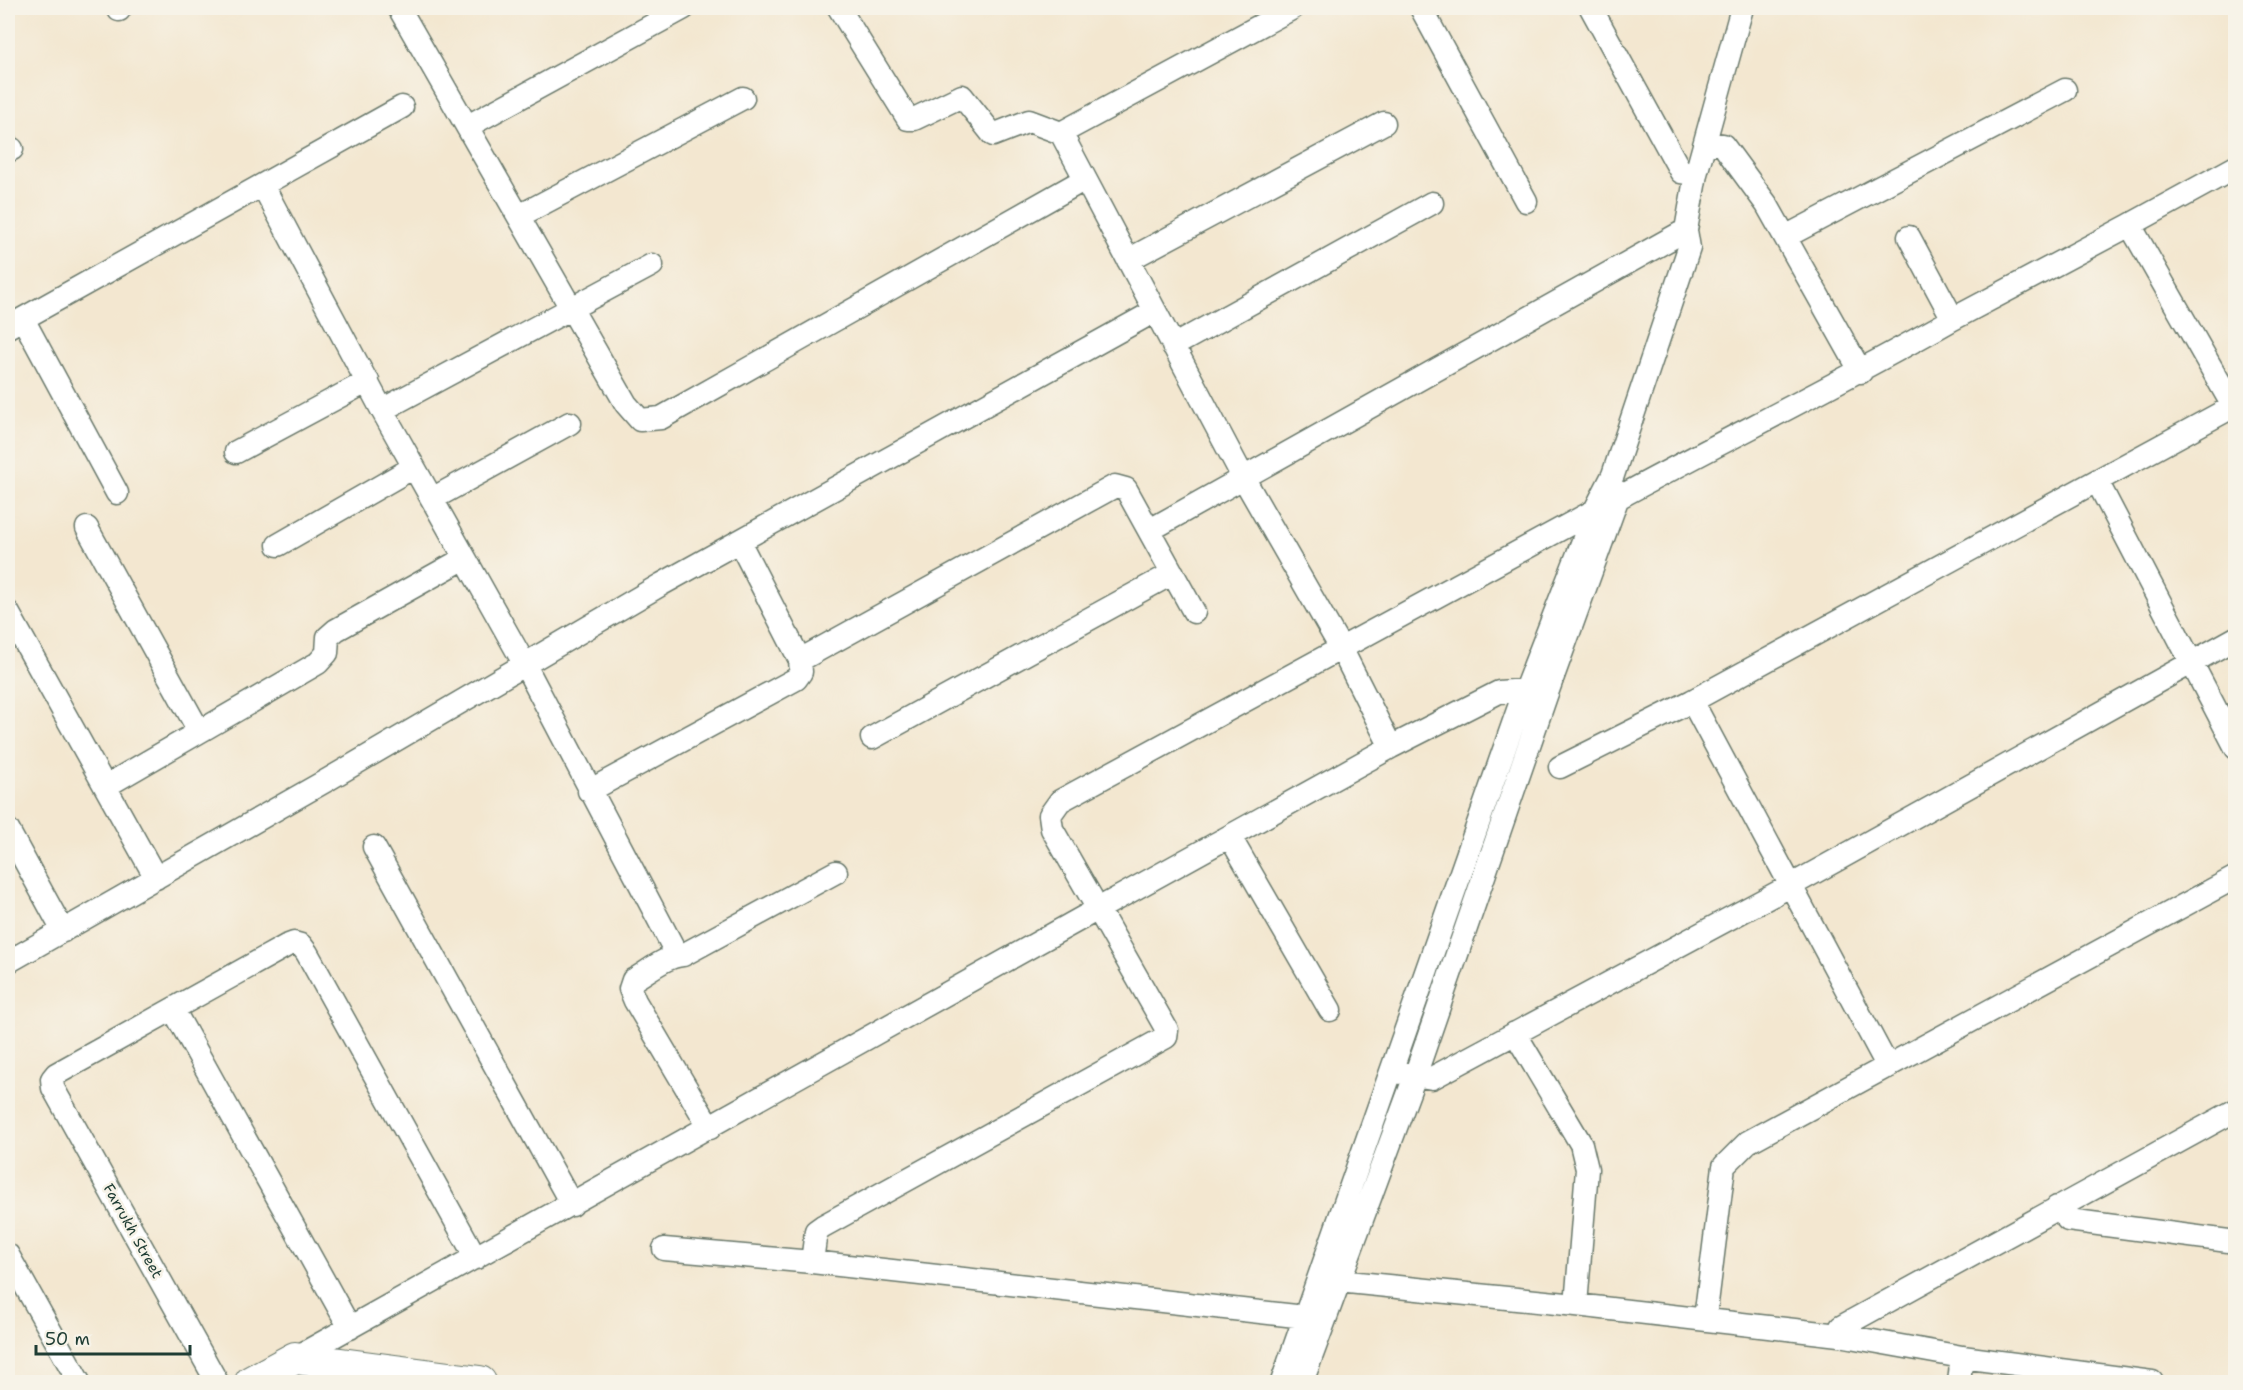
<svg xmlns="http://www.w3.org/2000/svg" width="2243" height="1390" font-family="'Shantell Sans',sans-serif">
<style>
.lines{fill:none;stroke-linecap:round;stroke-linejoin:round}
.street-casing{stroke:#69786b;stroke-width:25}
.secondary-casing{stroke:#69786b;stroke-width:34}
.street{stroke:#fff;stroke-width:22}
.secondary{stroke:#fff;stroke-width:32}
.labels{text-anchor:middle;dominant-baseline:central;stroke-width:5;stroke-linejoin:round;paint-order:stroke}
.street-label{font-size:15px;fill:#1f3d34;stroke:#f7f3e8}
</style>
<rect width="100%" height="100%" fill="#f7f3e8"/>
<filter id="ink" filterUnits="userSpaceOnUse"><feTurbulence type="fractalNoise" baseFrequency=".0167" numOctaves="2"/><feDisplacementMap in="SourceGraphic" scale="12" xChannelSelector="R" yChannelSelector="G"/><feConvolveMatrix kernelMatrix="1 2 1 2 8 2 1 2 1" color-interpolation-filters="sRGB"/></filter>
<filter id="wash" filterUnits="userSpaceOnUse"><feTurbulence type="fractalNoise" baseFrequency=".008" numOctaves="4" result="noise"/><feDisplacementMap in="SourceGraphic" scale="24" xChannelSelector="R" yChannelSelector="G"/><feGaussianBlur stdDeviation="1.35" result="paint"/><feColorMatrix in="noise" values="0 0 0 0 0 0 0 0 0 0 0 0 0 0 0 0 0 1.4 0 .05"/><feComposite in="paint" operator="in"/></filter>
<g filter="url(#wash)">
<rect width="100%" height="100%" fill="#f3e7d0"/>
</g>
<g filter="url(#ink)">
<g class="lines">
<defs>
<path id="street" d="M118,8L119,10
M399,8L626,404L640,420L661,418L1085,179
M839,8L908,119H914L962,96L993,135L1029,121L1061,133
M1293,8L1061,133L1244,479L1342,650L1391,747
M1421,8L1526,201
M1591,8L1681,172L1696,174
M468,126L684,8
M1705,142L1723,145L1767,205L1861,372
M8,151L12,149
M263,186L382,410L525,665L672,945L671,956
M519,216L743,98
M1785,237L2065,90
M1128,260L1384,123
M23,319L117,493
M1953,319L2130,225
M8,327L402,107
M1173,346L1432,203
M2233,406L2130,225L2236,167
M382,410L652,265
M236,452L368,381
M2097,481L2236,748
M432,499L570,423
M87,528L199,731
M1150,530L1686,230
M278,545L414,467
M8,612L156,878
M800,660L1115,486L1126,489L1194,612
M1546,696L1525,690L1499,692L1391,747L1098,909L1052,829L1050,815L1060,801C1246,701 1431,600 1616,499C1728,438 1843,382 1953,319L1909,237
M1692,701L1888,1067
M872,738L1173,573
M1560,767L1692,701L2236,405
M106,786L318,663L327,653L328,637L336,630L465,558
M589,791L796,679L801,672L800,660L743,549
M8,830L63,931
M1230,837L1330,1010
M374,847L572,1205
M8,962L329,779L662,584L1155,311
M173,1009L350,1328
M1515,1033L1581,1144L1587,1169L1576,1305
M1402,1073L1432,1078L1790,886L2236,638
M710,1128L635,1001L630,989L633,980C649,971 666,956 683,955L836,872
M2057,1207L2068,1220L2236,1242
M664,1249L812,1262L1305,1317
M8,1255L79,1382
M1324,1278L1338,1281L1576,1305L1839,1335L1962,1357L2152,1382
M1705,1319L1724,1166L1748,1142L2236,877
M1839,1335L1841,1327L2236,1110
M295,1358L1098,909L1167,1030L1166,1037L823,1226L816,1231L812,1262
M217,1382L53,1088L52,1079L56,1074L286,946L294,943L301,945L307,953L476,1258
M1282,1382L1525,690L1595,510L1613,475L1689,248L1686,230L1696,174L1742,8
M1302,1382L1415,1076L1546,696L1618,497L1617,491
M1959,1382L1962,1357"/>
<path id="secondary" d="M251,1382L295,1358L480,1382"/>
</defs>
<use href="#street" class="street-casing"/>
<use href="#secondary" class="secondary-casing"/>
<use href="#street" class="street"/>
<use href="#secondary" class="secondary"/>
</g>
</g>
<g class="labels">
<g class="street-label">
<text transform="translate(133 1231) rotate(61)">Farrukh Street</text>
</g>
</g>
<rect width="2243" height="1390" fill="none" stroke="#f7f3e8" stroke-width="30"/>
<path d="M36 1345v9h154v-9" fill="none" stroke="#1f3d34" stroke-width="3"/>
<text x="45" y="1345" font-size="18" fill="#1f3d34" stroke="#f7f3e8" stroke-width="4.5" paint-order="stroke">50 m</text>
</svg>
